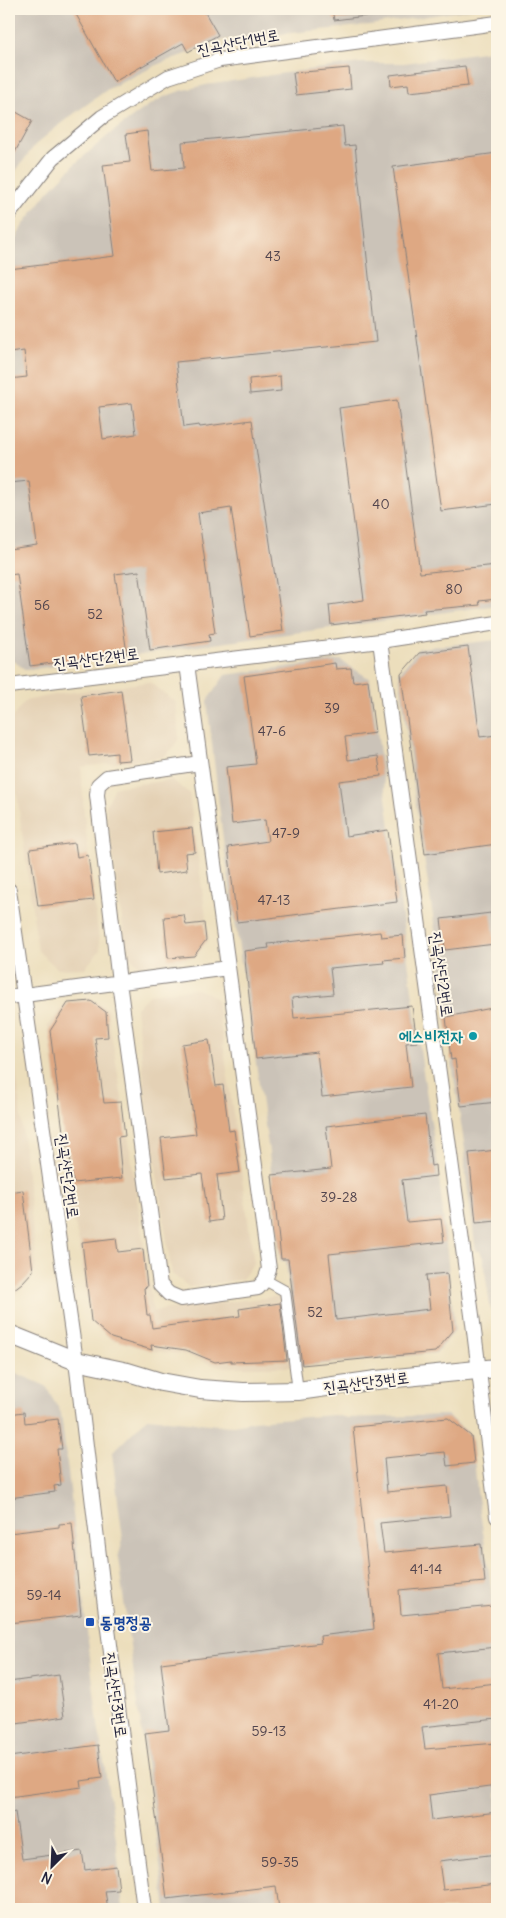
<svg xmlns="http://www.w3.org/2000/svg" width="506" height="1918" font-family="Delius,'Poor Story',sans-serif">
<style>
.built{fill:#e4d1b5}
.industrial{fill:#cbc3b8}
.building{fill:#dea883;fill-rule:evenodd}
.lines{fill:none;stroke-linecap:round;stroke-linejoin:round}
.pedestrian-casing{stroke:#87807c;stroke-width:12}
.minor-casing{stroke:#87807c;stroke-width:16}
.tertiary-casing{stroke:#87807c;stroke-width:20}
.pedestrian{stroke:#fff;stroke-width:10}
.minor{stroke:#fff;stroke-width:14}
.tertiary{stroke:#fff;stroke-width:18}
.culture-dot{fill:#0f9aa8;stroke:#fcf5e5;stroke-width:2}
.transit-dot{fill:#1a4fb4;stroke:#fcf5e5;stroke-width:2}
.labels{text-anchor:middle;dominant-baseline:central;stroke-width:4;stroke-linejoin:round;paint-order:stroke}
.number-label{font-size:14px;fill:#51444d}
.street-label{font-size:16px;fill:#22223b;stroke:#fcf5e5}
.culture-label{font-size:16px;font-weight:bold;fill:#0d838f;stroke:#fcf5e5;text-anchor:end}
.transit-label{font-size:16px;font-weight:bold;fill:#164399;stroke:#fcf5e5;text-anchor:start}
</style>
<rect width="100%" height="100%" fill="#fcf5e5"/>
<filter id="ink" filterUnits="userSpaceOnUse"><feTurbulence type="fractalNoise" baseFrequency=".02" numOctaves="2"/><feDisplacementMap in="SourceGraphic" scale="10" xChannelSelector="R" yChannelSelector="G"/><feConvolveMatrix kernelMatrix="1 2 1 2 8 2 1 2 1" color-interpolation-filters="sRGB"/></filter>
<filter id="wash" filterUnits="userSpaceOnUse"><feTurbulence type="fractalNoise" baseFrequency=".0096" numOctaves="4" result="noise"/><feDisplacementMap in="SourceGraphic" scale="20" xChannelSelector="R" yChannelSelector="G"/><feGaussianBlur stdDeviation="1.12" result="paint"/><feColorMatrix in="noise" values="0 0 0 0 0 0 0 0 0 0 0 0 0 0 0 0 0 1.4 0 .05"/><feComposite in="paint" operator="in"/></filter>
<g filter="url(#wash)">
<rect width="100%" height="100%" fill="#ecdebc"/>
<path class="built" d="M149,682L176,702L179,738L172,749L163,757L81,767L84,814L100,950L85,968L58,969L38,951L9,735V722L25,701L54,695Z
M172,780L189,793L209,939L195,958L140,966L127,954L106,806L115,787Z
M195,989L208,993L217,1000L254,1263L242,1279L189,1287L172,1274L148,1115L136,1008L150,994Z
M90,998L107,1009L127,1128L153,1311L290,1295L297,1367H221L181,1354L152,1351L110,1339L90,1321L79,1243L72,1209L48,1026L67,1001Z
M9,1019L11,1020L36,1263L35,1272L27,1284L9,1299Z"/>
<path class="industrial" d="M9,9H474L370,25L223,40L161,63L108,89L64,121L35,145L9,180Z
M497,50V605L26,670L9,658V252L23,225L49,191L75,164L111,133L148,106L164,97L180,91L206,85L292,72L361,63H405Z
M497,640V1319L491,1312L483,1258L480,1251H476L464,1162L465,1150L445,1016L446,1004L443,982L415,798L399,673L419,648Z
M340,660L370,679L423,1072L438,1166L455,1331L436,1353L297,1367L286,1261H280L269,1152L223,839L207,701L225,675Z
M9,1370L46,1386L61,1413L98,1725L116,1839L123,1909H9Z
M334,1415L348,1418L447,1415L472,1436L477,1490L497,1629V1909H166L118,1558L123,1540L112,1453L147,1418L230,1426L253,1421Z"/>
<g id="blocks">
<path class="building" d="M73,9H203L218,35L188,52L183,43L114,82Z
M332,9H366V16L334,20Z
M465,66L468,86L409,92L408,84L391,86L390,75Z
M349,68L351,89L296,95L293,73Z
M9,108L32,121L9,163Z
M343,126L345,146L355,145L376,342L176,362L184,427L199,425L200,427L252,420L283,631L250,636L231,508L198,513L215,633L209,634L210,641L150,650L139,571L115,574L127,653L30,666L17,574L9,575V549L37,545L29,481L9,483V379L27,377L24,351L9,353V269L115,256L103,165L130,162L126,134L147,131L152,171L184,168L182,142ZM132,403L136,434L103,439L99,407Z
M497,153V504L441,511L393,167Z
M280,376L281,391L250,394L249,379Z
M397,400L420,573L497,565V599L479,601L480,605L424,610L425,613L331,625L329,605L364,600L339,408Z
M468,647L480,737L497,735V844L425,854L401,674L419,653Z
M335,663L336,669L351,668L353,682L368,680L375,733L345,737L348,760L378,756L381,776L339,781L346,836L388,830L397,902L237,922L228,847L268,841L265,820L232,824L226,767L256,764L244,676Z
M121,690L130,760L117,761V753L89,756L81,696Z
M192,828L195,852L185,853L187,870L157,874L153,832Z
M75,843L77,857L88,855L94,900L38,906L30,849Z
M491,913L495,944L445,950L441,919Z
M184,915L186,925L204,923L206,940L194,956L168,958L164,917Z
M380,932L381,937L403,935L405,958L383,960L384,963L330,968L333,994L292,998L294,1018L412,1006L417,1042L406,1043L411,1087L322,1097L317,1052L256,1059L244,951L269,948L268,944Z
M91,1001L106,1012L108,1037L95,1038L104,1103L121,1102L125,1136L118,1137L122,1178L73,1183L69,1147H65L50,1031L68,1003Z
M497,1007V1102L461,1106L455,1059L451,1060L446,1017Z
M209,1040L216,1086L223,1085L229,1131L234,1130L240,1172L217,1175L222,1220L209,1222L202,1174L166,1178L161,1138L196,1134L182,1044Z
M425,1115L431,1166L435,1165L436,1176L402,1180L407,1222L441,1219L444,1242L329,1254L336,1320L430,1309L426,1275L447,1273L453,1331L435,1352L302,1365L288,1259H281L272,1175L331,1169L326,1126Z
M497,1150V1221L476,1223L469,1153Z
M23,1190L33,1271L22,1283L9,1293V1259L11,1258L9,1231V1192Z
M116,1238L118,1252L143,1249L147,1287L144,1288L147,1315H150L152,1328L240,1316L239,1309L280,1303L287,1360L231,1362V1360L215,1362L186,1350L151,1345L152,1350L111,1338L91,1321L82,1242Z
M24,1412L25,1423L58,1419L62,1449H57L61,1485L54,1486L55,1492L9,1498V1414Z
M448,1418L471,1436L474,1463L447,1466L445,1452L384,1458L387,1492L447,1486L450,1516L380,1523L384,1553L481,1544L485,1582L399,1590L401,1615L493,1606L497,1647L438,1653L442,1689L497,1683V1719L422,1727L425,1749L497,1743V1786L429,1795L432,1820L497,1812V1854L439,1861L443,1890L497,1884V1909H279L276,1886L167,1899L145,1733L169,1730L161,1663L321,1643L320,1636L374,1629L353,1427Z
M72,1523L81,1615L9,1623V1533L59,1527V1524Z
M59,1675L65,1716L9,1724V1682Z
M98,1745L102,1778L81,1781L82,1787L9,1797V1757Z
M15,1812L22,1859L82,1851L85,1870L116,1866L119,1890L105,1891L108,1909H9V1813Z"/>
</g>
</g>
<g filter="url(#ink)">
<use href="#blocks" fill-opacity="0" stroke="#87807c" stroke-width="1"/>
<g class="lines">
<defs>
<path id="pedestrian" d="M265,1280L285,1291L298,1391"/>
<path id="minor" d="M9,214L53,158L102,117L168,77L220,60L497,23
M380,641L472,1315L497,1517
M187,664L269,1269L265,1280L258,1288L181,1299L169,1294L160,1285L119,982L97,795L98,785L107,777L200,763
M9,686L380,641L497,623
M9,890L76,1361L104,1598L144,1909
M9,997L228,968"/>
<path id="tertiary" d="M9,1334L76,1361L128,1372L161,1382L200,1389L243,1392L298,1391L376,1380L497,1368"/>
</defs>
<use href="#pedestrian" class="pedestrian-casing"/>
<use href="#minor" class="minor-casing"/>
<use href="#tertiary" class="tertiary-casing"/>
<use href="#pedestrian" class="pedestrian"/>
<use href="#minor" class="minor"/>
<use href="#tertiary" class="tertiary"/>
</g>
</g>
<circle class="culture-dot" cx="473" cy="1036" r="5"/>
<rect class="transit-dot" x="85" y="1617" width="10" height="10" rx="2.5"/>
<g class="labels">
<g class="number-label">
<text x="273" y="256">43</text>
<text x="381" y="504">40</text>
<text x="454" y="589">80</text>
<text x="42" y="605">56</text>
<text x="95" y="614">52</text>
<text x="332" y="708">39</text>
<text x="272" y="731">47-6</text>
<text x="286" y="833">47-9</text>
<text x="274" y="900">47-13</text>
<text x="339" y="1197">39-28</text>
<text x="315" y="1312">52</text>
<text x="426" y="1569">41-14</text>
<text x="44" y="1595">59-14</text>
<text x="441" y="1704">41-20</text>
<text x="269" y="1731">59-13</text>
<text x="280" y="1862">59-35</text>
</g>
<g class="street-label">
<text transform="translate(238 42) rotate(-11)">진곡산단1번로</text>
<text transform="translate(96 658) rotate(-7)">진곡산단2번로</text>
<text transform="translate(442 974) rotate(82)">진곡산단2번로</text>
<text transform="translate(68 1176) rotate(82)">진곡산단2번로</text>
<text transform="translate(366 1382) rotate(-7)">진곡산단3번로</text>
<text transform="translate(116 1695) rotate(82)">진곡산단3번로</text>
</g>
<g class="culture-label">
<text x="463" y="1036">에스비전자</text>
</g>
<g class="transit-label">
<text x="100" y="1622">동명정공</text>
</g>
</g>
<rect width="506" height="1918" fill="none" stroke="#fcf5e5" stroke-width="30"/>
<g transform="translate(52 1866) rotate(204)" stroke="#fcf5e5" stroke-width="4" paint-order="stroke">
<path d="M0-4L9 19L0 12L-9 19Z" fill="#22223b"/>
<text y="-8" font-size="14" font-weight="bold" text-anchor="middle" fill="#22223b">N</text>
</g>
</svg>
